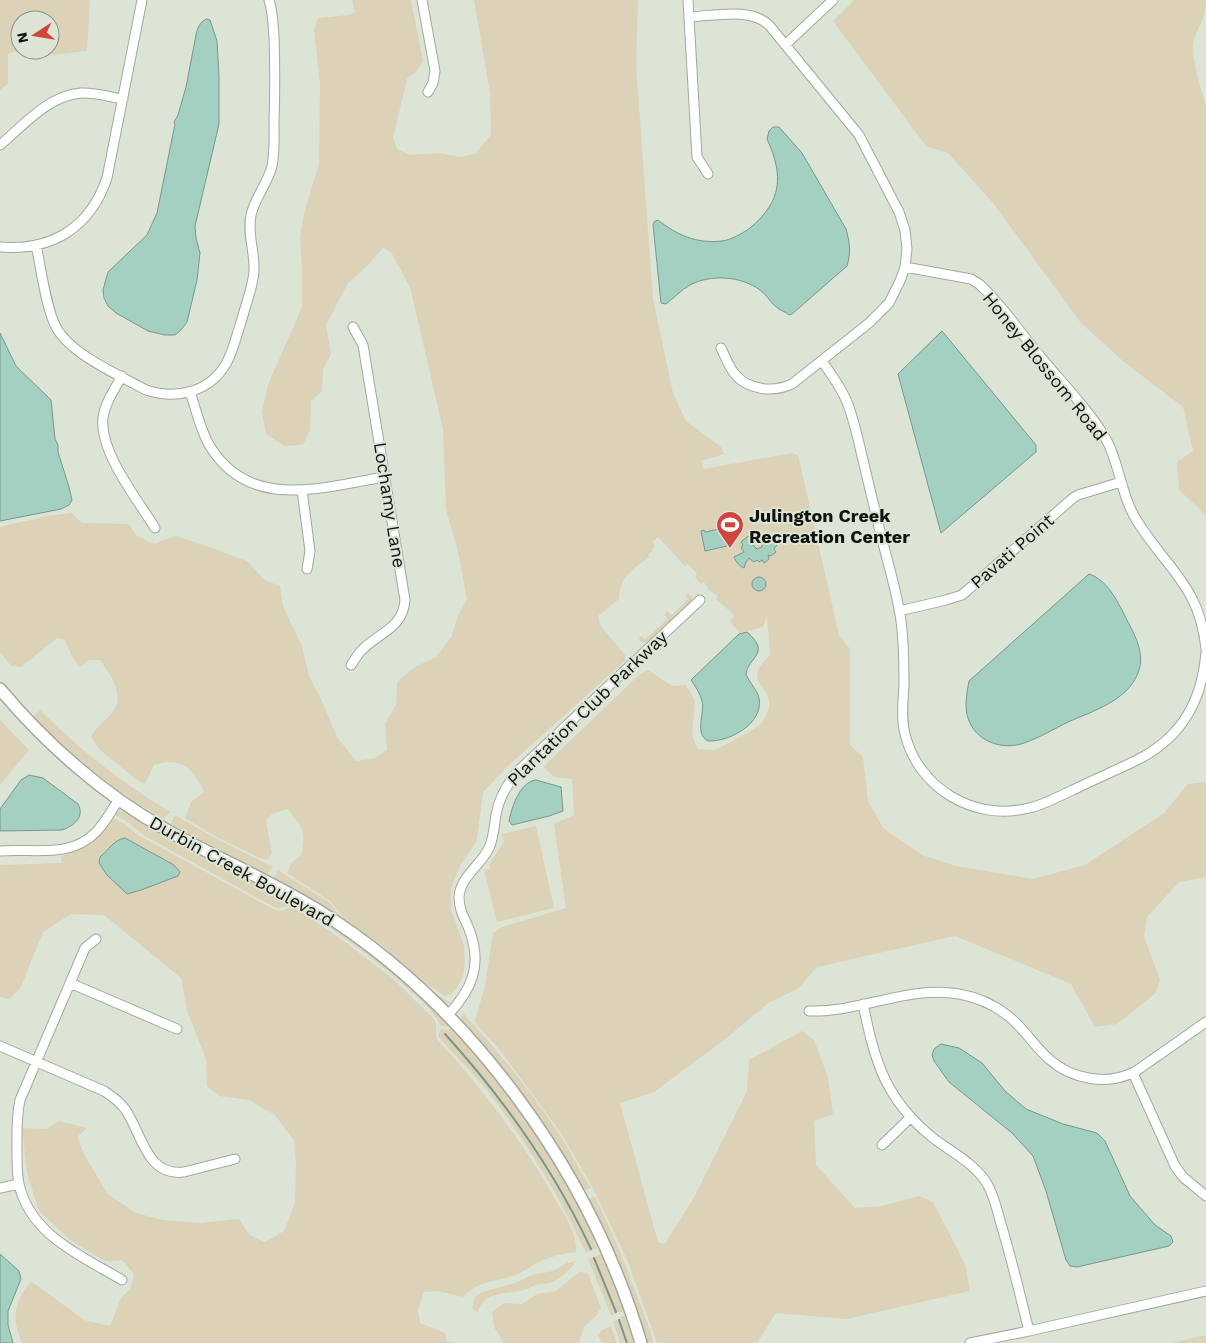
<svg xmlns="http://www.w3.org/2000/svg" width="1206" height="1343" font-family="'Work Sans',sans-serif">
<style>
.green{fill:#dcd2b8;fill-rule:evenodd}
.water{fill:#a4d0c2;stroke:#78978c}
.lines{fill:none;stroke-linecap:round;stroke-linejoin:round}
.stream{stroke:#78978c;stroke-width:2}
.street-casing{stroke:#a2a99c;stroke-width:11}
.secondary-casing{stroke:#a2a99c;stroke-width:14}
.street{stroke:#fff;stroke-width:9}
.secondary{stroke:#fff;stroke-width:11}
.labels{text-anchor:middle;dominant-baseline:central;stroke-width:4;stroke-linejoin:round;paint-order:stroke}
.street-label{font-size:18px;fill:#10120e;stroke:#dce4d6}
.poi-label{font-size:18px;font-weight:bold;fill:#10120e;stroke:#dce4d6;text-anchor:start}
</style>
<rect width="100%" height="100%" fill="#dce4d6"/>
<path class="green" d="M0,0H90L87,51L53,55L42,50H50V20H20V50L8,54V84L0,90Z
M352,0H411L423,61L416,72L407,79L393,138L397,149L410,155L440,153L459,157L475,154L491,135L490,93L474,0H638L636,65L653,299L673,393L686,421L721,447L724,454L701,461L704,469L792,453L798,455L839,635L850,649V745L863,757L868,801L883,828L922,855L956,866L1033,879L1085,865L1164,813L1188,784L1206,782V877L1179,882L1147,917L1144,937L1160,979L1156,993L1117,1024L1095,1027L1071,984L955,936L817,967L798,989L768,1003L728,1037L654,1092L620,1103L658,1242L665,1244L694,1197L747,1091L749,1060L802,1031L814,1040L828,1077L833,1114L814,1121L816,1165L855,1208L882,1206L919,1196L933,1202L965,1264L970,1291L846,1319L776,1313L757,1343H657L628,1262L593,1188L561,1133L500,1050L477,1025L475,1021L485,986L493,933L502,927L566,908L554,824L574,815L572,779L554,777L543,767L640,674L648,670L672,686L686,685L695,701L692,735L698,749C704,750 712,751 717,749C722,747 758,727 761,724C764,720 769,710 769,706C771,683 741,683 770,655L767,616L763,627L740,633L730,622L734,617L733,614L716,599L718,596L709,590L704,582L701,584L695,577L697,574L688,564L685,566L658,537L652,542L655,546L652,549L653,551L648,554L649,557C632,571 620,575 619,599L598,616L600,625L625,655V661L509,765L483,792L477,840L461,864L451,888V909L464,946L465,961L463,976L456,989L451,994L445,996L426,984L384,947L344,918L330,901L287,873L292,862L301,856C306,832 303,826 287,809L272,814L266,821L272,853L268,859H262L216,837L185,818L191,802L204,792C193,768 181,756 154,765L145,784L138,781L99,749L91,737C97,725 107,720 114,710C125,694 109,673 100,660H89L81,667L74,660L64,639L57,638L21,667L11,666L0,652V527L47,516L72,513L82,523L129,524L136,535L154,544L175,536L198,543L247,561L265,580L280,586L283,606L302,646L309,676L322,701L337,737L356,761L375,758L387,750L385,724L396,704L397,682L415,667L436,657L452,636L457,618L467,599L458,552L446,509L443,429L410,287L391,252L383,248L367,266L348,283L326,325L331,354L323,370L322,391L311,401L310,430L303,445L284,446L266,434L262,412L268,385L302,307V270L300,237L305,209L319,164L320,84L314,29L318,18L348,15L355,12Z
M854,0H1206C1206,19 1199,23 1194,40C1190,52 1201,92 1206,104V515L1179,490L1177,462L1193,451L1183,407L1124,362L1081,323L993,203L948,153L926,146L833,21Z
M688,593L692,597L691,603L651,641L647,643L641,642L639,639L641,636L645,639L668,619L664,615L667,611L672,615L688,599L685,596Z
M40,710C79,749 122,783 170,812L163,819C115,791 73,756 33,717Z
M0,720L29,750L0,785Z
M119,811L128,813L290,898L371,953L400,978L450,1025L447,1027L440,1025C433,1000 320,918 294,904L279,908L272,906L145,836L126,821L115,815Z
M175,815L215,838L273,867L268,873L261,872L171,824Z
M113,818L125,824L136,834L275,910L282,911L292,907L295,908L334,934L391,977L434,1019L436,1024V1038C483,1089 523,1142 557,1202C565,1217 578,1235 576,1252C564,1253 552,1256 541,1261C531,1265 523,1273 513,1276C493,1283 479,1280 463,1297L438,1291L424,1292L418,1310L420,1323L445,1333L446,1341L461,1343H22C11,1317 14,1303 31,1281L84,1320L110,1326L121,1298L131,1288L134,1274L122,1260L104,1261L69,1239L39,1211L27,1173L22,1128L46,1129L59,1121L87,1128L77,1137L86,1158L108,1194L136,1213L162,1220L199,1223L239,1219L249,1235L265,1242L284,1231L295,1203L296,1164L294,1141L275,1115L249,1100L219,1096L207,1086L206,1059L187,1011L181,978L104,915L71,914L43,932L21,987L10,999L0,997V865L62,863L61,856C84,850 99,837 113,818ZM125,838L140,846L178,876L133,893L123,891L118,884L107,875L100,857Z
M536,826L554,908L497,922L484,870L490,869L489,865L504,841L502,834Z
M278,870L330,903L342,919L380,947L425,987L451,1003L442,1004L274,879Z
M463,1013C498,1051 531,1091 560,1135C571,1152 580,1171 591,1188L583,1191L578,1187L515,1089L508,1074L463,1022L461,1020Z
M452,1027L507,1091L551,1156L596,1238L594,1242L597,1248L586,1253C558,1193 523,1136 482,1084C468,1068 452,1053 438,1036L441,1029L448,1030Z
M593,1196L595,1197C617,1240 634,1287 651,1333L653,1343H644L588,1201Z
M600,1254L605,1257L625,1308L623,1312H616V1314L611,1315L588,1259L595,1257Z
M577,1261C570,1269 561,1279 550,1283C546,1284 542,1283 538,1284C532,1286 526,1290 520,1291C504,1294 483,1292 478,1312L474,1311L472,1308L475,1297L482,1292L515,1283L532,1275L553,1271L567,1263Z
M579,1272L588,1273L601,1308L596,1316L584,1327L579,1343H504L494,1327L492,1312L504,1303L522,1304L537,1294L556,1291Z
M624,1316L627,1323L631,1325L636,1343H620L613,1321L620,1320V1317Z
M611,1326L617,1343H602L598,1336L602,1330Z
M1206,1335V1343H1171Z"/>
<path class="water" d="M207,19L210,20L217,41L219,76V124L195,226L196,238L200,253L197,280L187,322L181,330L175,335H165L148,331L116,313L108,306L104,298L103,290L108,272L147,235L157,213L175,124L174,122L178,115L186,87L196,35C197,29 200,21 207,19Z
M773,127H779L802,153L846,229C850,243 851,253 847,266L792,314L789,315C785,311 783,312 779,309C772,305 767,295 760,290C741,276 711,274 690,285C681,290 674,298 666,304L661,303L653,224L655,221L658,220C677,235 697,244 722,241C731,240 743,233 750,228C782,201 784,176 767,139L769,131Z
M942,331L1036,445V452L941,533L898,374Z
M0,333L16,366L51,400L55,439L58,445V452L69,487L72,500L69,505L61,509L0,521Z
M724,528L727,546L705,551L701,531L704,530L705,532Z
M748,536L750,538L753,536L757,540L753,545L757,549L762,547L761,543L765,540L767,542L771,539L777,545L774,549L776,552L771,556L768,555L769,559L764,563L762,560L759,562L757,560L754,562L749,558L746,562L744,568C739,566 736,562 734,557L744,552L741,548L743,545L741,542Z
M1089,574C1107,580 1117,600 1125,616C1134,634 1146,653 1138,673C1127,701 1093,711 1068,722C1054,729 1039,738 1024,743C1002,751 975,741 968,718C964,707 967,692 969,681Z
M752 584a7 7 0 1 1 14 0a7 7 0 1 1-14 0Z
M747,632C772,654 748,657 746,674C749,682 757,690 759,698C764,724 729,742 708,741C694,734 705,713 702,701C700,693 695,686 691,680L739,634Z
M29,775L43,778L78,804C85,817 74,826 62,830L0,831V809L21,780Z
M536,780L561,787L563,811L549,816L512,825L509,821C512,806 520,782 536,780Z
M125,838L174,865L180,872L178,876L141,890L127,894L107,875L99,863L100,857C109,850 113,840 125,838Z
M941,1044L959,1048L982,1063L1005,1091L1026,1109L1063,1124L1097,1133L1105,1141L1130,1196L1155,1225L1171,1236L1173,1242L1169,1246L1077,1267L1070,1266L1066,1260L1046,1191L1033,1156L1012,1133L949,1082L934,1061L932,1055L934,1049Z
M0,1254L19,1271L21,1279L8,1311V1325L13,1343H0Z"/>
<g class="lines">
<path class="stream" d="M445,1034C504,1099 554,1170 591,1249
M594,1258L616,1312
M619,1320L627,1343"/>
<defs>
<path id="street" d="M422,0L435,71L433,83L428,92
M688,0L697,157L708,174
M689,17C714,16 750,7 769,25L859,135L899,212L905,230L907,249L905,267L900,281L889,303L869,323L792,384C773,393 747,390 734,373C728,365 725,356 721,348
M785,45L833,0
M0,145C23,126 49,95 81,93C95,92 109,97 123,99
M36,245C41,268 46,308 56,327C70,354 119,375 146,390C177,400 211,392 227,362C234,349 237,333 242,319C246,303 253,287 254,271C255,252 247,234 251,215C255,197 268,183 272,166C275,151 274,135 274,121C275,93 275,65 274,37C273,25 273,12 269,0
M0,247C52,251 90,228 107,178L142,0
M905,267L971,279L979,284C1001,303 1021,334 1040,356C1061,382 1094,415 1108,443C1120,468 1122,497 1137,521C1168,570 1200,587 1206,649
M822,361C831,374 841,387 847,402C854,420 858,438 862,456C868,481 874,506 880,531C887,561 897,591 901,621C904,642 904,664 904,685C903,701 901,718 905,734C918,788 974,822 1029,808C1044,805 1059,796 1073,790C1095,779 1117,770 1139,759C1183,736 1202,700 1206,652
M122,376C114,390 105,403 103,418C99,452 138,500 155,528
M190,392C196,409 200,428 208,443C248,513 322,487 385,477
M302,490L310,551L307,569
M899,611L946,600L962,595L1073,498L1078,495L1121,482
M351,665C355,660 358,653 363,649C380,632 403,628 405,600L363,345L353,327
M0,851C33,848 70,859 96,832C105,823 111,811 118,801
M96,939L85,948L20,1100C16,1118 17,1135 17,1153C17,1163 17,1174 19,1184C30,1235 82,1256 122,1280
M70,983L177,1029
M863,1004C875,1062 885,1099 933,1138C950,1151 974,1163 986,1182C994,1194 997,1210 1001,1224C1012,1260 1020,1295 1029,1331L1206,1291
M809,1011C859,1013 908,985 959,994C976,997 993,1004 1007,1015C1024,1028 1034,1046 1049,1059C1071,1079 1107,1086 1134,1072C1143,1067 1151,1060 1159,1055C1175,1044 1190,1033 1206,1022
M447,1016C472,990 483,965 469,929C464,917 459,910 459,897C460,877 481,865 489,848C494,837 494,826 496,815C499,797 507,784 518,771L700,600
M0,1046L104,1091C112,1096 119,1101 125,1109C142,1133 146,1177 184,1172L235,1159
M1133,1073L1175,1166L1183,1177L1206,1196
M882,1145L910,1118
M0,1188L19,1184
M970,1343L1029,1331"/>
<path id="secondary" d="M0,689C45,743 104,795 165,829C214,857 267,879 316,909C469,1003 590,1171 641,1343"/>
</defs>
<use href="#street" class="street-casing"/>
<use href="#secondary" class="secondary-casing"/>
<use href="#street" class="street"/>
<use href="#secondary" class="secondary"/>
</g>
<defs>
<symbol id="stadium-pin" viewBox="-11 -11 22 30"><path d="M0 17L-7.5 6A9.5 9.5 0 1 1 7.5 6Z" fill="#d3443c" stroke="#dce4d6"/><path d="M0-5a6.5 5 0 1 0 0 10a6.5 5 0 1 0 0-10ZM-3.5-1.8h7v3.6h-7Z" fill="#fff"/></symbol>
</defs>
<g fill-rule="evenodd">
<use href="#stadium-pin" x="714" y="509" width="32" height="43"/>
</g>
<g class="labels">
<g class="street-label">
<text transform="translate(1045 366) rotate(51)">Honey Blossom Road</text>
<text transform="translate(390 505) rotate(81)">Lochamy Lane</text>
<text transform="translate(1012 551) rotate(-41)">Pavati Point</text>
<text transform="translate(587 708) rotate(-44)">Plantation Club Parkway</text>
<text transform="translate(242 871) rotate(29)">Durbin Creek Boulevard</text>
</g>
<g class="poi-label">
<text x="749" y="515">Julington Creek<tspan x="749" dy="21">Recreation Center</tspan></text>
</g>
</g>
<g transform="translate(35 35) rotate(258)"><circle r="24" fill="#dce4d6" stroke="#8a9086"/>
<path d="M0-4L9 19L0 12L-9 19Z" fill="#d3443c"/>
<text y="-8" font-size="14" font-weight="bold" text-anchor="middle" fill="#10120e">N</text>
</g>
</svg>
